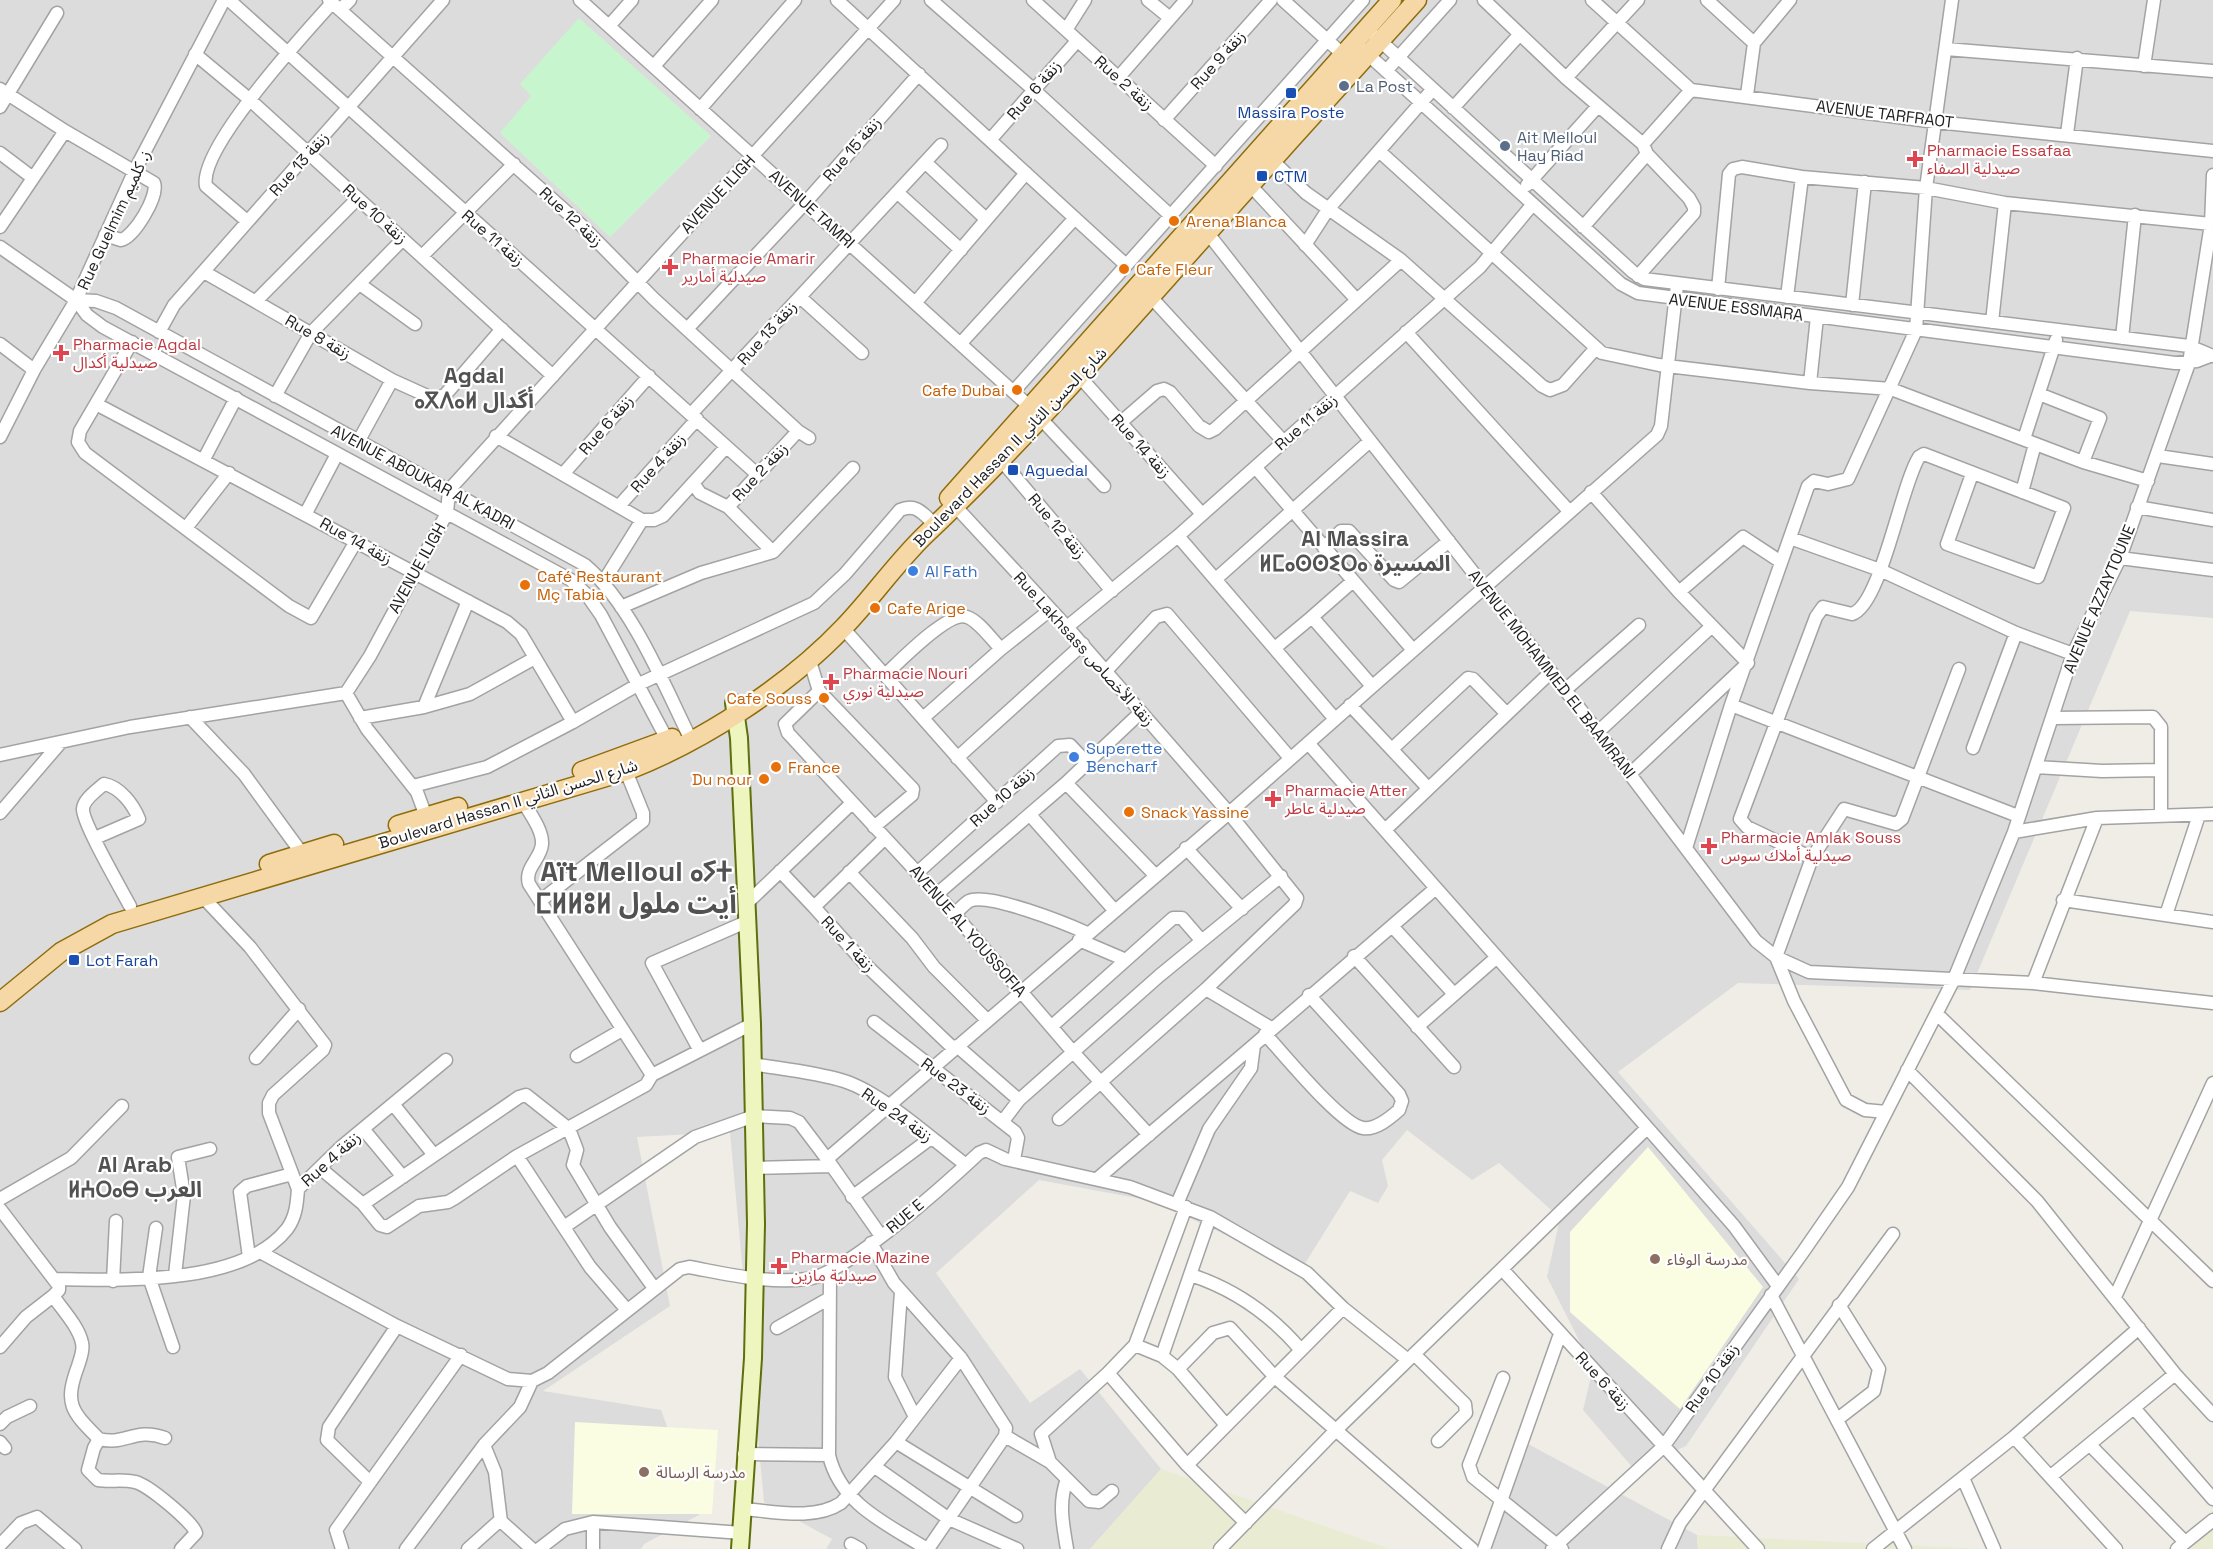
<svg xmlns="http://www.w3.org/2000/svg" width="2213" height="1549" font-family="'Space Grotesk','Noto Sans Arabic','Noto Sans Tifinagh',sans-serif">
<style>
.residential{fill:#dddcdc}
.education{fill:#fbfde2}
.farmland{fill:#e9ecd3}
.park{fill:#c7f6ce}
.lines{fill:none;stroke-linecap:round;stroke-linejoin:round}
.street-casing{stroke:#a3a3a3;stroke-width:15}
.secondary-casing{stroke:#5e6f0d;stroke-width:20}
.primary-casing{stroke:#8f6d0b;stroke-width:21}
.street{stroke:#fff;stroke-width:12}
.secondary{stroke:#eff5bf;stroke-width:16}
.primary{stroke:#f5d8a5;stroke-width:18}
.service-dot{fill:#5c6f8a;stroke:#fff;stroke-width:2}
.transit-dot{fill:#1a4fb4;stroke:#fff;stroke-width:2}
.health-dot{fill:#e0444e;stroke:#fff;stroke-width:2}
.food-dot{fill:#e8710a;stroke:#fff;stroke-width:2}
.shop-dot{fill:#3f7fe0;stroke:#fff;stroke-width:2}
.education-dot{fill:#8d6e63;stroke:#fff;stroke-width:2}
.labels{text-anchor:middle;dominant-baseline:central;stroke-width:4.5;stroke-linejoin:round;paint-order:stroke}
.street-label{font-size:16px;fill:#1f1f1f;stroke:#fff}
.service-label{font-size:16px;fill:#4e5e75;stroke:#fff;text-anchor:start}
.transit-label{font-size:16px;fill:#164399;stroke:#fff;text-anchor:start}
.health-label{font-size:16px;fill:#be3a42;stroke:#fff;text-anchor:start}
.food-label{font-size:16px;fill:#c56008;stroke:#fff;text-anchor:start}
.shop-label{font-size:16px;fill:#366cbe;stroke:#fff;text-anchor:start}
.education-label{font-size:16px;fill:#785e54;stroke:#fff;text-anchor:start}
.district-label{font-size:22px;font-weight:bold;fill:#525252;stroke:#fff}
.town-label{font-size:28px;font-weight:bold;fill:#525252;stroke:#fff}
</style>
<rect width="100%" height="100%" fill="#efede6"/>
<path class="residential" d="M0,0H2213V618L2130,611L1970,990L1738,983L1618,1072L1799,1279L1686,1446L1634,1469L1583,1410L1593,1368L1547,1277L1560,1218L1499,1163L1472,1180L1407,1130L1382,1160L1388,1186L1378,1203L1350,1191L1301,1270L1153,1201L1039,1180L936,1273L1030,1403L1080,1369L1161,1469L1090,1549H826L832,1539L764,1502L730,1132L637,1137L670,1306L543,1391L661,1410L699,1515L644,1544L641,1549H0Z
M1519,1439L1697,1535L1698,1549H1478Z"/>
<path class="education" d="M1648,1147L1763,1287L1680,1409L1570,1312V1232Z
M575,1422L718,1430L712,1514H572Z"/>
<path class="farmland" d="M1161,1469L1390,1549H1090Z
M2213,1510V1549H2167Z
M1697,1535L1985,1549H1698Z"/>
<path class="park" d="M579,18L711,136L610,237L500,133L531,96L520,84Z"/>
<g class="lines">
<defs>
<path id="street" d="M229,0L758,475
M329,0L580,224L654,299L798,431L809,438
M580,0L1029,406L1104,486
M837,0L1126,265
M931,0L1034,90L1171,216
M1033,0L1216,166
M1148,0L1170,18
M1283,0L1348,59
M1484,0L1566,78L1643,144
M1592,0L1691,90L1936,122L2213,151
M1707,0L1754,43
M340,10L350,0
M609,26L632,0
M1066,30L1085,0
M1375,36L1633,272L1644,279L2189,346L2213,356
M1362,49L1621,284L1638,293L2175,363L2197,361L2210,356
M1946,49L2213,71
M195,54L249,99L553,376
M654,66L712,0
M2144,66L2154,0
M1386,71L1450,0
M1118,78L1186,0
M1566,78L1638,0
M0,89L65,131L154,183C159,196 134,237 121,240L105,235
M1747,95L1754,43L1790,0
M0,107L57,13
M1453,108L1520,34
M700,109L795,0
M1164,120L1271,0
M2067,134L2077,58
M990,140L1077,41
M1379,151L1602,353L1659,365L1810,383L1891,389L2083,462L2148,481
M0,153L33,178
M1273,161L1306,193L1401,260L1542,386L1550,390L1563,385L1596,348
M926,163L986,219
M1527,185L1598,106
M1251,186L1357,300
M898,193L961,250
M247,221L206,186C198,149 305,33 332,3
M0,227L65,131
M1203,227L1598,732L1756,941L1776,957L1809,972L2033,983L2213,1003
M1583,227L1647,154L1643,144L1691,90
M1305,245L1329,208L1433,89
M0,247L76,300L87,315L103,327L571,580L587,595L601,615L671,747
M422,256L514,164
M204,272L392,380L434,399L445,395L502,329
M1638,276L1694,213V207L1689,198L1647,154
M361,285L415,324
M1718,289L1729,174L1733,169L1742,167L1802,177L1926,188L2005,203L2211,224
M800,297L862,353
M1151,297L1284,442
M1787,297L1802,177
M76,300L96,301L116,308L585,565C632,605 664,685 692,742
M256,301L357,199
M916,302L1026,173
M1852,305L1865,182
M1992,322L2005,203
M687,329L805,203L919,74
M159,332L174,305L443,0
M1406,332L1569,511
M2122,338L2135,215
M132,342L80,431L78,442L85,453L289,606L311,618L355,543
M961,343L1075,218
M0,344L34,370
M1080,377L1202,514
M1810,383L1817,317
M1014,391L1363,0
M2039,394L2100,418L2083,462
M275,396L311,333L403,239
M98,405L507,622L521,634L573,722
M691,414L941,145
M1120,423L1157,391L1164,389L1170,392L1199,426L1209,432L1215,429L1401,260
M496,436L642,520
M0,437L34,370L76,300L135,170L224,0
M2024,439L2056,340
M358,442L392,380
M2158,456L2213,464
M204,459L236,398
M1001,460L1112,591
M1256,468L1413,650
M564,473L649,376
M693,483L700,493L728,507L798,431
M1591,492L1679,592L1748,663L1630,774
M2022,492L2035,444
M619,506L697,419
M956,507L1067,627L1229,813L1297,898L1295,904L1206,989L1059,1119
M2137,507L2213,520
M306,513L337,454
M186,528L229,473
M1178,536L1335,719
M1790,538L1880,570L2016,633L2073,654
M1324,548L1341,531H1349L1394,580L1399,582L1449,541
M773,552L853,468
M2120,558L2213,570
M1217,578L1370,441
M604,581L642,520H654L663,516L726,447
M1679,592L1743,537L1781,562
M621,607L701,573L773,552L728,507
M1312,617L1353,581
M1067,627L1178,536L1480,267L1533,204
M843,628L997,802
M1276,647L1312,617L1372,686
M809,658L819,691L913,789L912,795L874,827
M1106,671L1156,617L1167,614L1290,758
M885,675C899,662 949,610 967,617C979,621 992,640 1001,649
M1565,690L1639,625
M819,691L785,724L788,733L937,894L1073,1052L1149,1135
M346,693L367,729L417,792L428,822
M1350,705L1428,788
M1731,705L2018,816
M424,707L468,601
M190,717L244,774L306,859
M360,718L424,707L470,694L533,659
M923,718L1001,649L1050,610
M2053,718L2153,717L2161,727V816
M1598,732L1712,626
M1308,743L1734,1226L1778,1286
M1973,748L2016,633
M1392,749L1468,678L1473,679L1507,714
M0,755L130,727L346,693L370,656L447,513L449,490L894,0
M957,758L1083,644
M2036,767L2102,771L2161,770
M1066,783L1156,876
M413,786L487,767L573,722L639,684L814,603L845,574L900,510C914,504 921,511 930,520
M522,800C529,812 543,830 542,844C541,859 524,868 529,884L652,1075
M0,813L61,742
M1030,815L1115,911
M1385,830L1551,672
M2014,832L2097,818L2213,814
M95,838L139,819C133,804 120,787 104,784C97,790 83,800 83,809C82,822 121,889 130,906
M885,838L814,907L868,967L954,1049
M1186,848L1242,909
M1686,848L1731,705L1808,486L1814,481L1828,484L1848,479L1916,330L1926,188L1952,0
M1812,858L1747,827L1740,819L1816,617L1823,607L1852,614C1881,605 1901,485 1919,457L1924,454L2064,508L2038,577L1947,544L1972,474
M780,871L814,907
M849,872L912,938L934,967L987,1020
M917,873L1058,746L1070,745L1087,763
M937,894L1066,783L1140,713
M201,895L250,947L325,1045L323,1050L273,1095L269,1103V1113L298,1189
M2063,900L2213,922
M540,901L643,821V813L626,771
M745,905L852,803
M955,914C959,910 964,904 969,901C988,892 1067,924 1087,933
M2166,915L2199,815
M1392,926L1454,994
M1079,940L1126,960
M1354,956L1454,1067
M2033,983L2097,818
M1206,989L1271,1028
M1937,1014L2213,1281
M874,1022L1015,1132L1018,1138L1014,1160
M1052,1026L1173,918H1182L1201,940
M1417,1027L1497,957
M1265,1034C1283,1053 1341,1125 1363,1128C1376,1130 1390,1118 1399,1110L1402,1101L1399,1094L1309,995
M957,1046L1019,1100
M699,1049L652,963L746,922
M577,1056L622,1030
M256,1058L299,1009
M752,1064C782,1069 815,1072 844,1081C882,1093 933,1140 966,1165
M1907,1070L2037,1201L2175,1374L2213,1415
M393,1104L434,1155
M1886,1112L1865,1110L1846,1100L1794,1001L1776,957L1812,858L1844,809L1896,824L1902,819L1959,669
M1003,1121L1019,1100L1159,976L1281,876
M364,1130L403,1177
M517,1156L590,1267L627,1310
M827,1159L1229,813L1657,435L1661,426L1677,285
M320,1168L363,1204L380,1225L387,1227L419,1206L448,1202L455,1198L517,1156L646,1085L652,1075L752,1024
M755,1168L832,1166
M1097,1179L1254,1045
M852,1197L931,1138
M0,1199L71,1158L122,1106
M363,1204L519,1097L526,1095L569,1129L577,1150L573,1165L610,1227L654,1288
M1177,1204L1209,1129L1251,1068L1254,1045L1436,888
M1186,1207L1135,1345L1108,1373L1187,1465L1246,1523
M0,1209L59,1286V1290L53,1296C62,1309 79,1327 82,1343C84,1351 80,1359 78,1366C64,1404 71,1411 99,1439
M564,1227L695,1137L754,1116L790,1118L799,1122L827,1159L881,1236
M156,1228L149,1277L173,1347
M871,1243L894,1283L961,1358L1006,1428L1005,1436L928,1549
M260,1252L397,1326L508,1379L532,1381L548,1373L680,1269L689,1267C727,1274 767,1284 807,1279C845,1275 948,1182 979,1153L986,1150L1005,1159L1130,1187L1210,1217L1307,1273L1343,1308L1408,1360
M249,1257L240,1192L247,1186L292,1174
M1502,1269L1758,1549
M830,1272L829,1455C840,1504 887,1524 927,1549
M175,1275L184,1195L178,1157L210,1149
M1191,1275C1234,1289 1272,1316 1301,1350
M55,1279C120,1280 242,1286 287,1229C296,1217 297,1203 298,1189L341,1147L446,1060
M113,1281L116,1221
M901,1292L895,1377L915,1417
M1771,1295L1905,1549
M2115,1297L2213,1083
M777,1328L828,1299
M1135,1345L1162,1356L1178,1369L1226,1425
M0,1347L26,1317L53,1296
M1414,1354L1465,1404L1466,1413L1438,1441
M1162,1356L1210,1217
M1178,1369L1213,1333L1230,1328L1275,1377L1472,1549
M1503,1378L1469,1465L1473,1477L1562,1549
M2134,1408L2213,1499
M1839,1418L1874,1391L1879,1369L1839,1305
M0,1424L7,1417L30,1406
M1005,1436L1050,1462L1089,1501L1099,1502L1112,1491
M2014,1437L2116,1549
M165,1438C135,1427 125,1446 99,1439L94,1448L88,1470L98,1480C110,1482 123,1479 135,1482C147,1484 193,1522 196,1533L181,1549
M0,1442L5,1448
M896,1442L1016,1516
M484,1445L495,1472L501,1522
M2090,1445L2185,1542
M744,1454L829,1455
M1050,1462L1041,1434L1108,1373
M1187,1465L1343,1308
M875,1467L949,1519L1017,1549
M2051,1476L2175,1374
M1963,1478L1994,1549
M1067,1479C1058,1503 1063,1525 1067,1549
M370,1482L327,1440L329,1427L397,1326
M743,1509C773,1511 814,1521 841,1503L896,1442L961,1358
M593,1522V1549
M851,1544L860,1549
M0,1545L21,1523L37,1517L75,1549
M342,1549L336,1530L461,1355
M406,1549L484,1445L520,1407L532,1381
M468,1549L498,1522L503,1523L532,1549
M539,1549L565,1529L593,1522L742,1533
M1220,1549L1337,1429L1647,1128
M1484,1549L1560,1334
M1552,1549L1663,1447L1803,1252L1848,1187L1954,979L2014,832L2073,654L2120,558L2189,363L2211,224L2213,175
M1668,1549L1680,1523L1893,1234
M1873,1549L2014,1437L2139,1328
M2177,1549L2213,1520"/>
<path id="secondary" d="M734,703L739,738L752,1024L756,1224L753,1358L740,1549"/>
<path id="primary" d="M949,498L1392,0
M582,771L672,738
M398,825L458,807
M269,864L334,844
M0,1002L61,952L112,924L626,771C702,742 788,686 844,627C872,598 896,563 925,535C1015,450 1096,358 1178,266C1257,177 1337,88 1417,0"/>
</defs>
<use href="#street" class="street-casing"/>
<use href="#secondary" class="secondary-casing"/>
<use href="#primary" class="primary-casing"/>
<use href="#street" class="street"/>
<use href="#secondary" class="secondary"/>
<use href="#primary" class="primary"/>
</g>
<g class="service-dot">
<circle cx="1344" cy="86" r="6"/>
<circle cx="1505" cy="146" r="6"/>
</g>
<g class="transit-dot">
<rect x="1285" y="87" width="12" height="12" rx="3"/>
<rect x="1256" y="170" width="12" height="12" rx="3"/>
<rect x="1007" y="464" width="12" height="12" rx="3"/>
<rect x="68" y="954" width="12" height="12" rx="3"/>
</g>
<g class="health-dot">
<path d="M1912 150h6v6h6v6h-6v6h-6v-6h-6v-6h6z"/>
<path d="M667 258h6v6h6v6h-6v6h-6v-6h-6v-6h6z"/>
<path d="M58 344h6v6h6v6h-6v6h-6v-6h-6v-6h6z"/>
<path d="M828 673h6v6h6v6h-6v6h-6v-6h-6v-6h6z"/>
<path d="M1270 790h6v6h6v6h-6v6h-6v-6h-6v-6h6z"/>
<path d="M1706 837h6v6h6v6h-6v6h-6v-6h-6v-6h6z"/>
<path d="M776 1257h6v6h6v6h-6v6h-6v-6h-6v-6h6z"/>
</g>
<g class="food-dot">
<circle cx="1174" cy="221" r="6"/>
<circle cx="1124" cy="269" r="6"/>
<circle cx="1017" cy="390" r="6"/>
<circle cx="525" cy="585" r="6"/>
<circle cx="875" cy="608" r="6"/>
<circle cx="824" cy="698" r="6"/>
<circle cx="776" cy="767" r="6"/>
<circle cx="764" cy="779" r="6"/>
<circle cx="1129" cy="812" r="6"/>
</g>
<g class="shop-dot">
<circle cx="913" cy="571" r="6"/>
<circle cx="1074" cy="757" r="6"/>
</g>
<g class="education-dot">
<circle cx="1655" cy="1259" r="6"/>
<circle cx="644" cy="1472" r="6"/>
</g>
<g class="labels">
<g class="street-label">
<text transform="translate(1218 60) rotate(-48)">Rue 9 زنقة</text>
<text transform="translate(1124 83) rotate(42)">Rue 2 زنقة</text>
<text transform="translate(1034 90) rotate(-49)">Rue 6 زنقة</text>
<text transform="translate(1885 114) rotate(7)">AVENUE TARFRAOT</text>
<text transform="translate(852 149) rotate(-49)">Rue 15 زنقة</text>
<text transform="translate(299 164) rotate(-48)">Rue 13 زنقة</text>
<text transform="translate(718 194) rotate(-47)">AVENUE ILIGH</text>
<text transform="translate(812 209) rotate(42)">AVENUE TAMRI</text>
<text transform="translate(375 214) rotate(42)">Rue 10 زنقة</text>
<text transform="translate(571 217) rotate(43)">Rue 12 زنقة</text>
<text transform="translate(114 220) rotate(-65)">Rue Guelmim ز. كلميم</text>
<text transform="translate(493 238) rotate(41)">Rue 11 زنقة</text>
<text transform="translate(1736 307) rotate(7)">AVENUE ESSMARA</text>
<text transform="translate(767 333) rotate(-48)">Rue 13 زنقة</text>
<text transform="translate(318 337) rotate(30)">Rue 8 زنقة</text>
<text transform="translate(1306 422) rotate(-41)">Rue 11 زنقة</text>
<text transform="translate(606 425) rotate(-49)">Rue 6 زنقة</text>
<text transform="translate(1141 446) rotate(48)">Rue 14 زنقة</text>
<text transform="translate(1010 447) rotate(-46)">Boulevard Hassan II شارع الحسن الثاني</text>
<text transform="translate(658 463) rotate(-48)">Rue 4 زنقة</text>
<text transform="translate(760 472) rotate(-47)">Rue 2 زنقة</text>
<text transform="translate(423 477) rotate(28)">AVENUE ABOUKAR AL KADRI</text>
<text transform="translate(1057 526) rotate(50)">Rue 12 زنقة</text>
<text transform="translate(356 541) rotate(29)">Rue 14 زنقة</text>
<text transform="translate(417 568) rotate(-61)">AVENUE ILIGH</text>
<text transform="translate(2099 599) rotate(-67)">AVENUE AZZAYTOUNE</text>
<text transform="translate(1084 649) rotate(48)">Rue Lakhsass زنقة الأخصاص</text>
<text transform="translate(1552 674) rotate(52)">AVENUE MOHAMMED EL BAAMRANI</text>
<text transform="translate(1002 797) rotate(-42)">Rue 10 زنقة</text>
<text transform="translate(508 804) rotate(-17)">Boulevard Hassan II شارع الحسن الثاني</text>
<text transform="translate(968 931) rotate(49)">AVENUE AL YOUSSOFIA</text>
<text transform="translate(848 944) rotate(47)">Rue 1 زنقة</text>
<text transform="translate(956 1086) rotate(37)">Rue 23 زنقة</text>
<text transform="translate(897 1115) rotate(35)">Rue 24 زنقة</text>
<text transform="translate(331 1159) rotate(-42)">Rue 4 زنقة</text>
<text transform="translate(905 1216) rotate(-40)">RUE E</text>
<text transform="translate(1712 1378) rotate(-55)">Rue 10 زنقة</text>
<text transform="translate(1603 1381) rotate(48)">Rue 6 زنقة</text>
</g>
<g class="service-label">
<text x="1356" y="86">La Post</text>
<text x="1517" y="137">Ait Melloul<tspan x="1517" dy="18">Hay Riad</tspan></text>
</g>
<g class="transit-label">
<text x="1291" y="112" text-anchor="middle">Massira Poste</text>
<text x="1274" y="176">CTM</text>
<text x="1025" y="470">Aguedal</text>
<text x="86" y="960">Lot Farah</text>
</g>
<g class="health-label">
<text x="1927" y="150">Pharmacie Essafaa<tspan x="1927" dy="18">صيدلية الصفاء</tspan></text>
<text x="682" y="258">Pharmacie Amarir<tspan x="682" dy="18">صيدلية أمارير</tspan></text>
<text x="73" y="344">Pharmacie Agdal<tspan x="73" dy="18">صيدلية أكدال</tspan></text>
<text x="843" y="673">Pharmacie Nouri<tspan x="843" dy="18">صيدلية نوري</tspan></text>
<text x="1285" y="790">Pharmacie Atter<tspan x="1285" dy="18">صيدلية عاطر</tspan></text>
<text x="1721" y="837">Pharmacie Amlak Souss<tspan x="1721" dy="18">صيدلية أملاك سوس</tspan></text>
<text x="791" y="1257">Pharmacie Mazine<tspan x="791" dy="18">صيدلية مازين</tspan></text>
</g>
<g class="food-label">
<text x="1186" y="221">Arena Blanca</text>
<text x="1136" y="269">Cafe Fleur</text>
<text x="1005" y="390" text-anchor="end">Cafe Dubai</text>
<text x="537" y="576">Café Restaurant<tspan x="537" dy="18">Mç Tabia</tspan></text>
<text x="887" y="608">Cafe Arige</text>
<text x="812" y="698" text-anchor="end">Cafe Souss</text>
<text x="788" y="767">France</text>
<text x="752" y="779" text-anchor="end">Du nour</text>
<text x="1141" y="812">Snack Yassine</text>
</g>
<g class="shop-label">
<text x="925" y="571">Al Fath</text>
<text x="1086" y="748">Superette<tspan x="1086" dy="18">Bencharf</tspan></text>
</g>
<g class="education-label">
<text x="1667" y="1259">مدرسة الوفاء</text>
<text x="656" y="1472">مدرسة الرسالة</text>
</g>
<g class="district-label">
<text x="474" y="375">Agdal<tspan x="474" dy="25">ⴰⴳⴷⴰⵍ أگدال</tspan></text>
<text x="1355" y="538">Al Massira<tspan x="1355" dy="25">ⵍⵎⴰⵙⵙⵉⵔⴰ المسيرة</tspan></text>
<text x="135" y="1164">Al Arab<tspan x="135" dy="25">ⵍⵄⵔⴰⴱ العرب</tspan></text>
</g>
<g class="town-label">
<text x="636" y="871">Aït Melloul ⴰⵢⵜ<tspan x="636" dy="32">ⵎⵍⵍⵓⵍ أيت ملول</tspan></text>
</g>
</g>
</svg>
